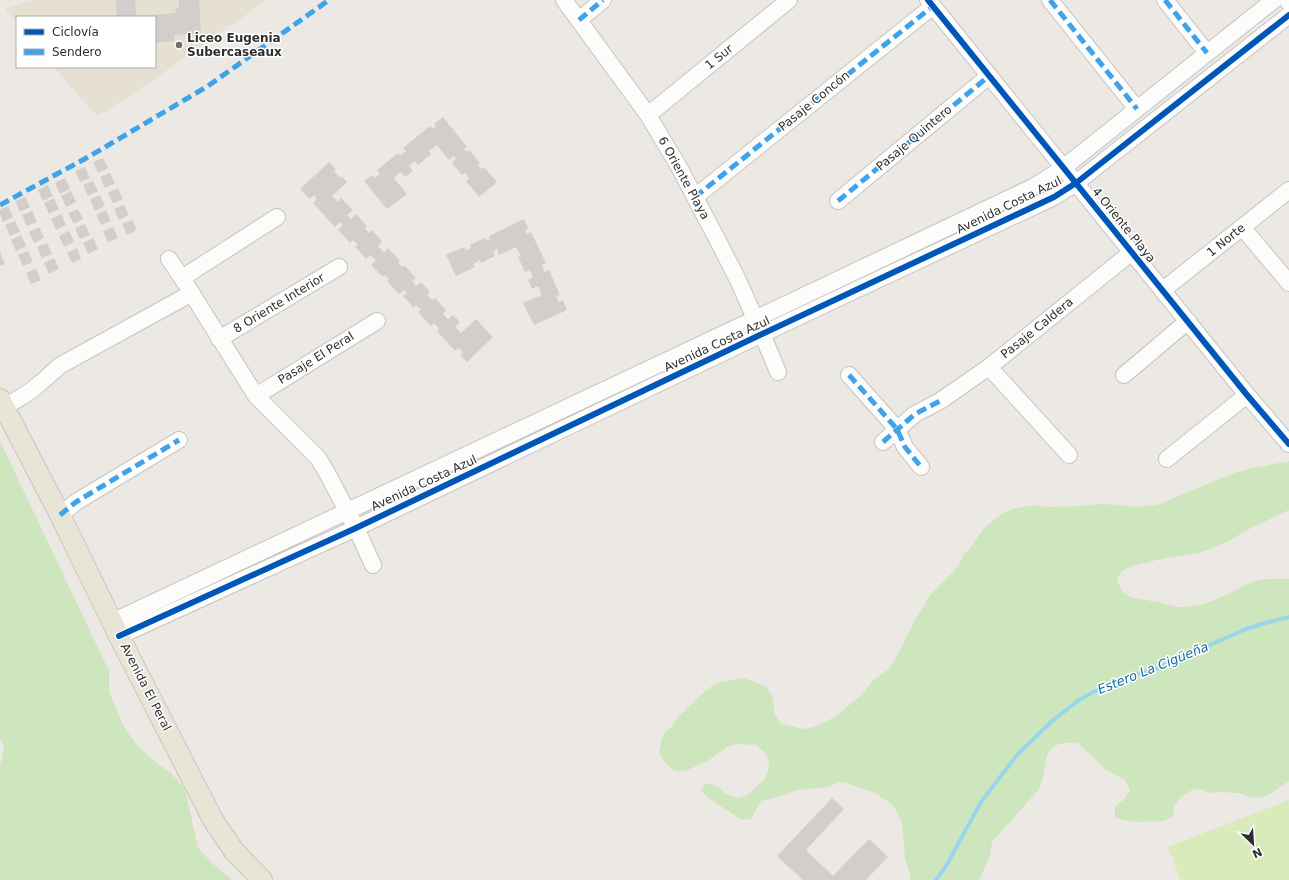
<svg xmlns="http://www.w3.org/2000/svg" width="1289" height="880" font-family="'DejaVu Sans',sans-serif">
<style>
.education{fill:#e6e0d3}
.green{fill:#cee6be}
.pitch{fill:#d9eabb}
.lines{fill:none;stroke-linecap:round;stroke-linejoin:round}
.stream{stroke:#99d6ec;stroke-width:4}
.building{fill:#d1cecb}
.minor-casing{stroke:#c5c4c5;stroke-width:18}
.major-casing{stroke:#c6c5c4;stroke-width:22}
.minor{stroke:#fcfcfb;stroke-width:16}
.major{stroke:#e8e4d6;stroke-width:20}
.quiet{stroke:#3ea3eb;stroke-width:5;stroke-dasharray:10 5;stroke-linecap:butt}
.cycleway-casing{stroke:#fff;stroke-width:8}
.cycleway{stroke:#0057b8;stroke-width:6}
.poi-dot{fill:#706f6e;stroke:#fff;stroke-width:1.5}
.labels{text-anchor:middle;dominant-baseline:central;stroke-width:3;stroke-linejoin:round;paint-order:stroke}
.poi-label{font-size:12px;font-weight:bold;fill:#2e2e2e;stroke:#fff;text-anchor:start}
.street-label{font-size:12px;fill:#2e2e2e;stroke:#fff}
.water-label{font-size:13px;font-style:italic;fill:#0d6fa3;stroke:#fff}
</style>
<rect width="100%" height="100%" fill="#ece8e4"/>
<path class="education" d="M33,0H267L123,101L97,116L53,67H155V17H17V24L5,9Z"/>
<path class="green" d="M0,441L109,671V692L125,729L138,746L154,761L171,773L185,789L198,848L212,863L232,880H0V766L4,747L0,739Z
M1289,461V510L1249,529L1230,540L1209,550L1198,553L1165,558L1132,566L1122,571L1117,578C1123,600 1131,597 1151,601C1162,602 1173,608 1184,607C1203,606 1219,599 1236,590C1241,587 1247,583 1252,582C1264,578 1277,579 1289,579V781L1269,795L1260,798L1249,797L1239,793L1219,792L1209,793L1200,789L1190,791L1180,798L1174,807L1173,816L1164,821L1135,822L1115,818V807L1124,799L1130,790L1125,780L1106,770L1078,743C1037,740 1050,764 1039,789L992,842L990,855L979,880H909L911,877L905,858L902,823L893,805L875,793L847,783L838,782L829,787L796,790L787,794L761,801L751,819L742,820L707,797L700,790L707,783L717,786L726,794L738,798L747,795L764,780L768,771L769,760L764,752L756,745L736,744L727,747L709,760L690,769L680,771L671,769L664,761L659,752L661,742L664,733L672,726L678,717L703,693L712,686L721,682L744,678L765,686L772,695L775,715L781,724L803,729L814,727L835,717L860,696L874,680L889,669L895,660L914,622L930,595L954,571L960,563L964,554L971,547L984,528L1002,514L1012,509L1034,505L1046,507L1078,506L1100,504L1123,505L1134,507L1157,505L1234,473L1244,470Z"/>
<path class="pitch" d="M1289,800V880H1180L1168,847Z"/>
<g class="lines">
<path class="stream" d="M936,880L946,866L981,802L1017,755L1052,721L1079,700L1110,683L1158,668L1246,629L1265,623L1289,617"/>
</g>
<path class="building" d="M116,0H135L136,16L176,13L175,9L179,8V0H199L201,33L174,35L175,41L155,43V17H117Z
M443,117L467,147L464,149L467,152L469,150L480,163L478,165L481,169L484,167L497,182L479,197L466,181L469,178L465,173L462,175L452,163L456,159L454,156L449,160L437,145L429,151L431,154L418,165L415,161L409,166L413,171L405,177L401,172L394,178L407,194L387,209L364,181L372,175L375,178L380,174L377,170L398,153L400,156L406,151L403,148L430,126L433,129L436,126L434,124Z
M103,158L108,168L98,173L93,162Z
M329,162L336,169L334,171L340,178L342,176L347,182L332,196L338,202L341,198L353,210L347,215L351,219L356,214L367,226L365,228L369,233L372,230L382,241L378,246L384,253L388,248L400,261L398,263L402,267L404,265L416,278L412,281L416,286L421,282L430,292L427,295L432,300L435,298L446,310L443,314L448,319L453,315L460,322L455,327L461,333L476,319L493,337L467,362L460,355L463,352L458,348L455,351L437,331L439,329L434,323L431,326L418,312L421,310L416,305L414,308L403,296L407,293L404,290L399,294L387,281L389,279L385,275L383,277L371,265L376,260L370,255L366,259L355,247L358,245L353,240L350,243L338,230L343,225L340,222L335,227L313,203L317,199L314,195L310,199L300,189Z
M85,167L90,178L80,182L75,171Z
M110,173L115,183L105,188L100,177Z
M65,178L70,189L60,194L55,183Z
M93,181L98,191L88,196L83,185Z
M48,185L53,196L43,201L38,190Z
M118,188L123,199L113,203L108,193Z
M71,191L76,202L66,207L61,196Z
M100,195L105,206L95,211L90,200Z
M25,197L30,207L20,212L15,201Z
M54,198L59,209L49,214L44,203Z
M124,205L129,215L119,220L114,209Z
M8,206L13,217L3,222L0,214V210Z
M78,209L83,219L74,224L68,213Z
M106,210L111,221L101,225L96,215Z
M32,211L37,222L27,226L22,215Z
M61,214L66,225L56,230L51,219Z
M524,219L528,229L525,230L527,234L531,232L546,263L542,265L545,272L549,270L560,295L556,296L559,302L563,300L567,310L534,325L523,303L542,295L538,286L532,289L528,280L533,277L530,270L525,272L518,257L521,256L516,247L499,255L497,249L493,251L495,256L481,263L480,260L473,264L475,267L456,276L446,255L464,247L466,250L471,248L470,245L485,238L487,241L490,239L489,236Z
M132,220L137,230L127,235L122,224Z
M15,221L20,232L10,236L5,225Z
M85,224L90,235L80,239L75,228Z
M39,227L44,238L34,243L29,232Z
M113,227L118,238L108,242L103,231Z
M69,231L74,242L64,247L59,236Z
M21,235L26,246L16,251L11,240Z
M93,238L98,249L88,254L83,243Z
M47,243L52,254L42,258L37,247Z
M77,248L81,259L72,263L67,253Z
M28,251L33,262L23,266L18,255Z
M0,252L5,264L0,266Z
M54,258L59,269L49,274L44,263Z
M36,269L41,280L31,284L26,273Z
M832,798L844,809L806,850L833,876L869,839L888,857L866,880H803L777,856Z"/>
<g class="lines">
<defs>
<path id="minor" d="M564,0L648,115L679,167L716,237L737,278L762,334L778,372
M928,0L1247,395L1289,444
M1050,0L1137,109
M1165,0L1207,53
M1287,0L1289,3
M579,20L603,0
M648,115L789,0
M695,197L933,6
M838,201L989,76
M1242,227L1289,283
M169,259L182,278L256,396L318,458L326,471L356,528L373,565
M182,278L277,217
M1163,290L1289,190
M219,339L339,267
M989,367L1069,455
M849,375L897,429L905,447L921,467
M1124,375L1188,321
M256,396L377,321
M4,407C16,400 29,394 39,384C47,378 53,371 61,365L192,293
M883,442L915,414L940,401L989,367L1132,252
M1167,459L1247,395
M60,515L76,502L179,440
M112,622L755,319L1035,186L1063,168L1274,0
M119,636L356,528L762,334L1054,197L1076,183L1289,15"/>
<path id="major" d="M0,399L60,515L119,636L213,820L234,851L262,880"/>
</defs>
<use href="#minor" class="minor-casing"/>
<use href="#major" class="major-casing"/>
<use href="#minor" class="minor"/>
<use href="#major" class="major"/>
<path class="quiet" d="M1050,0L1137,109
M1165,0L1207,53
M579,20L603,0
M695,197L933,6
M838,201L989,76
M0,205L90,156L208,86L329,0
M849,375L897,429L905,447L921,467
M883,442L915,414L940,401
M60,515L76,502L179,440"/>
<defs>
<path id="cycleway" d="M928,0L1247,395L1289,444
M119,636L356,528L762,334L1054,197L1076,183L1289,15"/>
</defs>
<use href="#cycleway" class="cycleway-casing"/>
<use href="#cycleway" class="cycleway"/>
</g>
<circle class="poi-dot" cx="179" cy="45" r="4"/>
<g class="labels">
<g class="poi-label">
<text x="187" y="38">Liceo Eugenia<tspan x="187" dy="14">Subercaseaux</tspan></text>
</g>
<g class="street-label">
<text transform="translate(719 57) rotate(-39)">1 Sur</text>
<text transform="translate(814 101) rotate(-39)">Pasaje Concón</text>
<text transform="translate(914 138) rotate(-40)">Pasaje Quintero</text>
<text transform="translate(684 178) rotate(61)">6 Oriente Playa</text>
<text transform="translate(1009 205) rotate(-26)">Avenida Costa Azul</text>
<text transform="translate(1124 225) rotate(51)">4 Oriente Playa</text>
<text transform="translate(1226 240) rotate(-39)">1 Norte</text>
<text transform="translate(279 303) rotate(-31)">8 Oriente Interior</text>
<text transform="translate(1037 328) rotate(-39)">Pasaje Caldera</text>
<text transform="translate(717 344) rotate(-25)">Avenida Costa Azul</text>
<text transform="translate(316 358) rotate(-32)">Pasaje El Peral</text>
<text transform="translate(424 483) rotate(-25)">Avenida Costa Azul</text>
<text transform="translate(146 687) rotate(63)">Avenida El Peral</text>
</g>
<g class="water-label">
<text transform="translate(1153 668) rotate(-22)">Estero La Cigüeña</text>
</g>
</g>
<rect x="16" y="16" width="140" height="52" fill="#ffffff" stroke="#ababab"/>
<rect x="24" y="29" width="20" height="6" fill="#0057b8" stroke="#ababab"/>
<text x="52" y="36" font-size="12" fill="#2e2e2e">Ciclovía</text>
<rect x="24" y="49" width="20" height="6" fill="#3ea3eb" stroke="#ababab"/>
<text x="52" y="56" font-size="12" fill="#2e2e2e">Sendero</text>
<g transform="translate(1253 844) rotate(155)" stroke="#ffffff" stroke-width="3" paint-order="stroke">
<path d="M0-3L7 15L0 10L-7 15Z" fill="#2e2e2e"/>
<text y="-6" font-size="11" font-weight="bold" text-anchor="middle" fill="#2e2e2e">N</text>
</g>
</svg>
